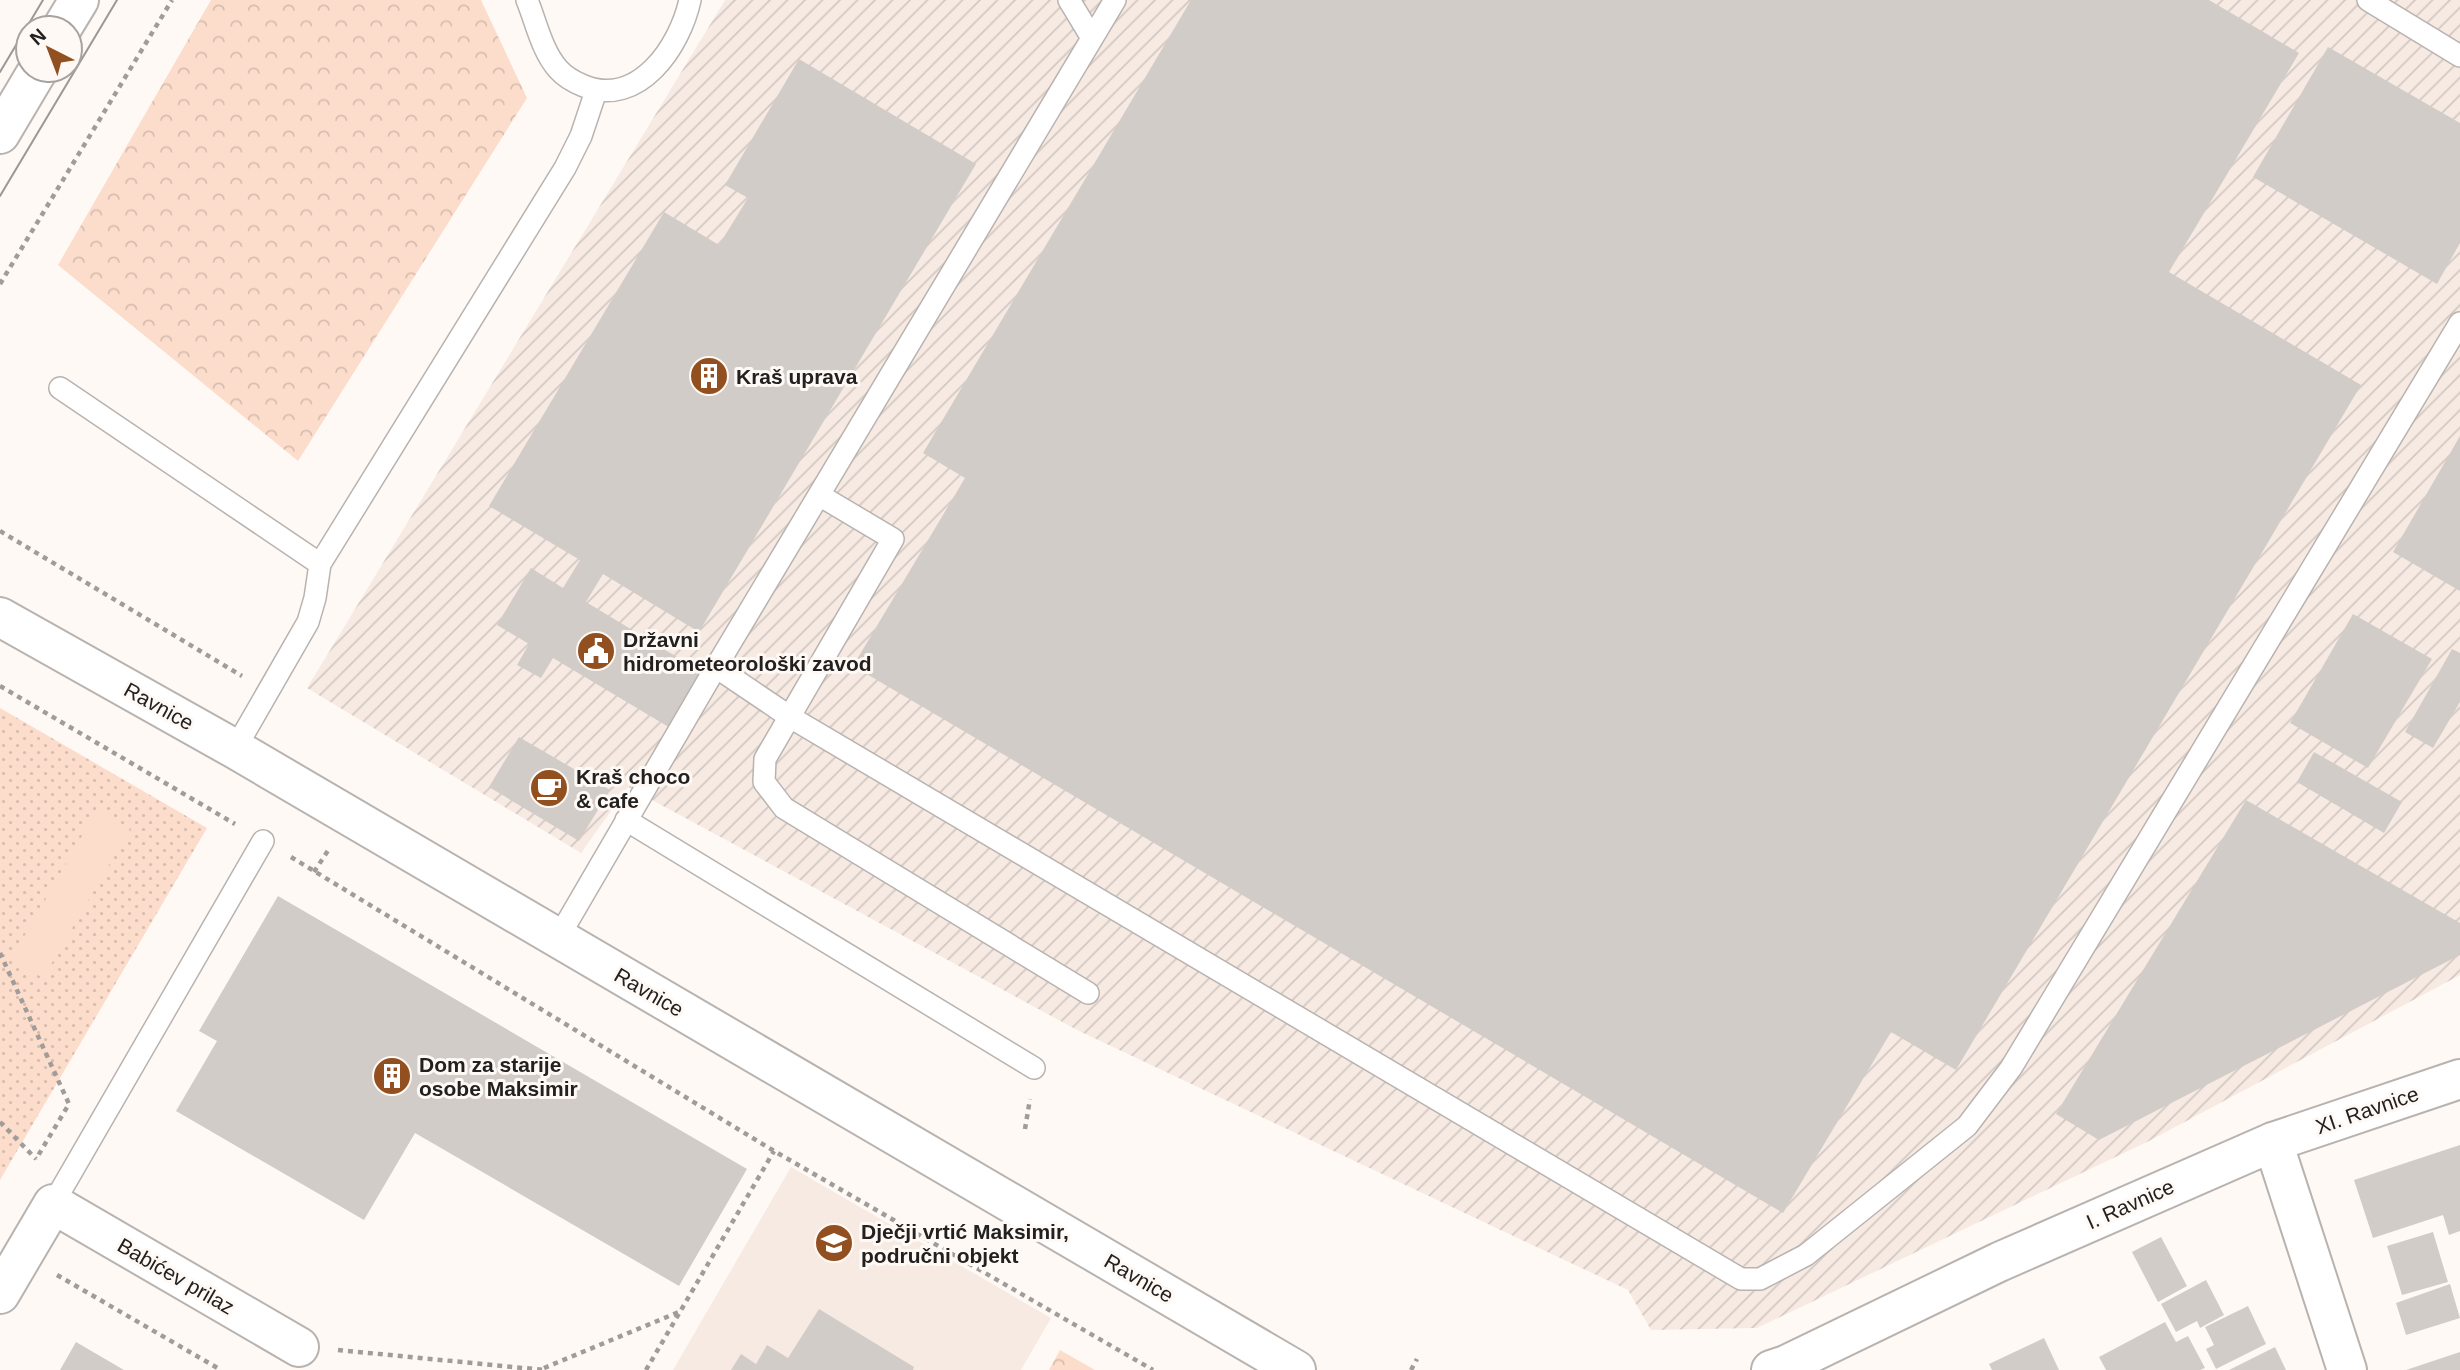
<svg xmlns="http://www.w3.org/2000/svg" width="2460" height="1370" font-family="Arial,sans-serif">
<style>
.built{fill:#f7eae2}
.industrial{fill:url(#industrial-furrows)}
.grass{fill:url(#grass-dots)}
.park{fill:url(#park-crowns)}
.pitch{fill:#fcddcb}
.building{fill:#d2ccc9}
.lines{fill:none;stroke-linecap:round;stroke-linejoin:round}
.lane-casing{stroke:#b9b3b0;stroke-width:24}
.street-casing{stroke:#b9b3b0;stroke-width:42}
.secondary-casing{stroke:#b9b3b0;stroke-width:42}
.path{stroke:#a09c99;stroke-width:4.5;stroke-dasharray:5 5;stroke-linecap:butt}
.lane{stroke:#fff;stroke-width:21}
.street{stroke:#fff;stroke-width:38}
.secondary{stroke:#fff;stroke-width:38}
.tram{stroke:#9c9895;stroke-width:2}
.labels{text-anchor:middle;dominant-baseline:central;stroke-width:6;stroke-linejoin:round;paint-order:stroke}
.poi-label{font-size:21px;font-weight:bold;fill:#232120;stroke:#fff9f5;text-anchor:start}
.street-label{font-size:21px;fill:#232120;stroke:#fff9f5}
</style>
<defs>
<pattern id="industrial-furrows" width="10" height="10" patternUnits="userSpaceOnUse" patternTransform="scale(1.75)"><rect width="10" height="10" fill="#f7eae2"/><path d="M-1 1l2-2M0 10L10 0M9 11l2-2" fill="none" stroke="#d3c8c2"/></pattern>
<pattern id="grass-dots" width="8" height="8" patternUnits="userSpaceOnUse" patternTransform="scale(1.75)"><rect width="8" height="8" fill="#fcddcb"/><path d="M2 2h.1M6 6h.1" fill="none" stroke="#d8bdae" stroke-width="1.8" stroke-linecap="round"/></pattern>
<pattern id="park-crowns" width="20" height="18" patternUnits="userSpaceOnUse" patternTransform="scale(1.75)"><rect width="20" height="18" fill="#fcddcb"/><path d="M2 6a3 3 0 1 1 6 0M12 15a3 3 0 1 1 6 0" fill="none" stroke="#d8bdae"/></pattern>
</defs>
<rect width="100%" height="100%" fill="#fff9f5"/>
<path class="built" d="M791,1167L1051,1318L1021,1370H673Z"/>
<path class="industrial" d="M725,0H2460V975L2149,1141L1757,1328L1651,1330L1628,1290L1079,1031L628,787L581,853L307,688Z"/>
<path class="grass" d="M0,708L207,828L0,1180Z"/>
<path class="park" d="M211,0H481L527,98L298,461L58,265Z
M1060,1350L1095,1370H1049Z"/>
<path class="pitch" d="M97,810L130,829L43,978L11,959Z"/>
<path class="building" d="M1191,0H2209L2299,53L2169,272L2361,385L1956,1070L1891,1032L1783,1213L853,666L965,478L923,453Z
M2328,47L2460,123V243L2437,284L2253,177Z
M799,59L976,164L699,632L603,574L586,602L705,674L672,729L553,658L541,678L517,665L529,644L497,625L531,568L563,588L580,560L489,506L664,212L719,245L748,198L725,185Z
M2460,436V591L2393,552Z
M2353,614L2432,659L2368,768L2290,723Z
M2452,649L2460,653V702L2433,748L2405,732Z
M519,737L610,790L579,841L489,787Z
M2314,752L2402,802L2384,833L2297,782Z
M2246,800L2460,923V955L2099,1140L2056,1114Z
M278,896L747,1169L679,1286L415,1133L364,1220L176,1111L217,1041L199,1031Z
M2460,1145V1231L2449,1235L2443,1215L2373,1238L2354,1180Z
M2433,1232L2448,1282L2402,1295L2387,1246Z
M2161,1237L2187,1286L2158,1302L2132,1252Z
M2206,1280L2224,1315L2200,1328L2197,1321L2176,1332L2161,1304Z
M2450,1284L2460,1318L2406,1335L2396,1303Z
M2248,1306L2266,1344L2216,1369L2206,1349L2214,1345L2205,1327Z
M819,1309L914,1367L913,1370H731L741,1354L756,1364L767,1345L788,1358Z
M2165,1322L2176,1342L2188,1336L2205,1368L2200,1370H2106L2099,1357Z
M2044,1338L2059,1370H1992L1989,1364Z
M76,1342L124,1370H60Z
M2275,1347L2286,1370H2229Z
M2460,1352V1370H2406Z"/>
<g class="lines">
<defs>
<path id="lane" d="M527,0C536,22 542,51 558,69C565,77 574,82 584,86C639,108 680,46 690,0
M1069,0L1092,38
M2368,0L2460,56
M60,388L320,564
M819,495L893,539L765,759L764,782L784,808L1088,993
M716,667L790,717L1741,1279H1760L1806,1255L1967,1126L2011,1068L2460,323
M235,749L308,622L315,598L320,564L565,168L581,136L596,91
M626,820L1034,1068
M558,938L716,667L1115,0
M53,1204L263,841"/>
<path id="street" d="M2273,1142L2347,1370
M0,1294L53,1204L299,1347"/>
<path id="secondary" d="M62,28L79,0
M0,134L38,70
M0,617L235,749L1296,1370
M1771,1370L1786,1365L1999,1262L2273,1142L2460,1079"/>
</defs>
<use href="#lane" class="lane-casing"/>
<use href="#street" class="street-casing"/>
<use href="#secondary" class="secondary-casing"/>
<path class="path" d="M0,284L172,0
M0,531L242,676
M0,686L235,824
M291,857L774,1151L1153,1370
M314,872L329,849
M0,953L69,1104L36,1159
M0,1122L36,1159
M1025,1129L1030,1099
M57,1275L221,1370
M338,1350L544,1370
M544,1368L679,1312
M646,1370L774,1151
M1411,1370L1417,1359"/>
<use href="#lane" class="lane"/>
<use href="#street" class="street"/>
<use href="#secondary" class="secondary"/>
<path class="tram" d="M0,72L43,0
M0,196L117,0"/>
</g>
<defs>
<symbol id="building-disc" viewBox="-11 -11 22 22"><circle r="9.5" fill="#924f20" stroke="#fff9f5"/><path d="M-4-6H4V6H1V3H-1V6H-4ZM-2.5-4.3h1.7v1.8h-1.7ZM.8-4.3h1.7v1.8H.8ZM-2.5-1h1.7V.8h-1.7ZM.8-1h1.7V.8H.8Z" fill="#fff"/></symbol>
<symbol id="civic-disc" viewBox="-11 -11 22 22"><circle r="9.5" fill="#924f20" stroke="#fff9f5"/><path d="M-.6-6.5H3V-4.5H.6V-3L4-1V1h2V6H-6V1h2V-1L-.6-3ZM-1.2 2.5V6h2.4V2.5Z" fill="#fff"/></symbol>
<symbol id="cafe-disc" viewBox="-11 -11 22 22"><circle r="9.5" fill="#924f20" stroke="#fff9f5"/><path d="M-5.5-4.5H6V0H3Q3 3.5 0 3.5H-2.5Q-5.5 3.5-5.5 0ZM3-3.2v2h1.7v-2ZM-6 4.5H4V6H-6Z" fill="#fff"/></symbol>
<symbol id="school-disc" viewBox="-11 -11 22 22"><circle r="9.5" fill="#924f20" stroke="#fff9f5"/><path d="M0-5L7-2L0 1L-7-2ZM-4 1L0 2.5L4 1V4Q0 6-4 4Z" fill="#fff"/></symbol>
</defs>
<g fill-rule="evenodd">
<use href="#building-disc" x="687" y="354" width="44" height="44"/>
<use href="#civic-disc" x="574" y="629" width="44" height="44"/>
<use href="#cafe-disc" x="527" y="766" width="44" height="44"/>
<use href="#building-disc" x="370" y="1054" width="44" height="44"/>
<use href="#school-disc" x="812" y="1221" width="44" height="44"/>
</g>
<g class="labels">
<g class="poi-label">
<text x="736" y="376">Kraš uprava</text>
<text x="623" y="639">Državni<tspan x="623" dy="24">hidrometeorološki zavod</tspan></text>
<text x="576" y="776">Kraš choco<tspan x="576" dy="24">&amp; cafe</tspan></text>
<text x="419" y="1064">Dom za starije<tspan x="419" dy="24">osobe Maksimir</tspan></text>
<text x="861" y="1231">Dječji vrtić Maksimir,<tspan x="861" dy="24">područni objekt</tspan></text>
</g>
<g class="street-label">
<text transform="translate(159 706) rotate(29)">Ravnice</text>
<text transform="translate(649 992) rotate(30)">Ravnice</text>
<text transform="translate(2367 1110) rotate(-19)">XI. Ravnice</text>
<text transform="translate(2130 1204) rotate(-24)">I. Ravnice</text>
<text transform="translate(176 1276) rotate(30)">Babićev prilaz</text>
<text transform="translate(1139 1278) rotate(30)">Ravnice</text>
</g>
</g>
<g transform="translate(49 49) rotate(318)"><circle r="33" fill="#fff9f5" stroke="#a7a3a0" stroke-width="2"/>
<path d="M0-5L12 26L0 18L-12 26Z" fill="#924f20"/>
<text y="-10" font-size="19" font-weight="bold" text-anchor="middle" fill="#232120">N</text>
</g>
</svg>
